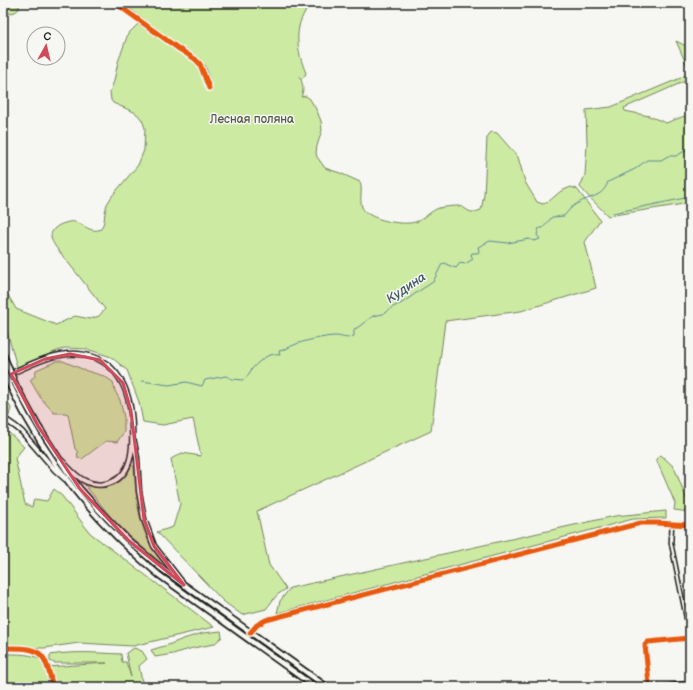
<svg xmlns="http://www.w3.org/2000/svg" width="693" height="690" font-family="'Balsamiq Sans',sans-serif">
<style>
.green{fill:#cceaa2;stroke:#74835f}
.lines{fill:none;stroke-linecap:round;stroke-linejoin:round}
.stream{stroke:#5d8697;stroke-width:1}
.minor-casing{stroke:#1c1c1c;stroke-width:5.5}
.primary-casing{stroke:#1c1c1c;stroke-width:7}
.trunk-casing{stroke:#1c1c1c;stroke-width:8}
.minor{stroke:#f6f6f2;stroke-width:2.5}
.primary{stroke:#f6f6f2;stroke-width:4}
.trunk{stroke:#f6f6f2;stroke-width:4.5}
.trunk-bridge-casing{stroke:#1c1c1c;stroke-width:8;stroke-linecap:butt}
.trunk-bridge{stroke:#f6f6f2;stroke-width:4.5}
.cycleway-casing{stroke:#f6f6f2;stroke-width:8}
.cycleway{stroke:#e8590c;stroke-width:5}
.marked{fill:#d1495b;fill-opacity:0.2;stroke:#d1495b;stroke-width:3;stroke-linejoin:round}
.labels{text-anchor:middle;dominant-baseline:central;stroke-width:3;stroke-linejoin:round;paint-order:stroke}
.park-label{font-size:12px;fill:#515a44;stroke:#f6f6f2}
.water-label{font-size:13px;font-style:italic;fill:#425a64;stroke:#f6f6f2}
</style>
<rect width="100%" height="100%" fill="#f6f6f2"/>
<filter id="ink" filterUnits="userSpaceOnUse"><feTurbulence type="fractalNoise" baseFrequency=".025" numOctaves="2"/><feDisplacementMap in="SourceGraphic" scale="8" xChannelSelector="R" yChannelSelector="G"/><feConvolveMatrix kernelMatrix="1 2 1 2 8 2 1 2 1" color-interpolation-filters="sRGB"/></filter>
<g filter="url(#ink)">
<path class="green" d="M3,3H19V9L15,12L3,15Z
M123,3H313C292,21 296,50 306,73L304,77L302,78L298,77L301,79C303,86 304,91 301,97L306,96L310,99L317,111L321,121L322,130L317,146L316,153L317,157L325,168L340,173L360,182C363,190 359,198 362,207C367,220 406,227 418,221C425,218 432,210 439,208C445,207 452,206 458,206C468,207 467,216 481,210L484,195L487,138L490,133L492,132L497,133L518,157L525,182L537,202L543,204L548,202L561,191L571,187L577,189L600,220L585,242L596,288L521,311L445,321L431,431L257,511L269,565L286,589L277,595L266,609L242,615L223,601L157,532L173,527L180,504L171,459L182,453L201,456L193,419L163,425L143,422L139,402L127,370L111,357L87,349L65,348L17,367L3,317V286L16,309L56,325L75,316L90,319L99,316L105,309L55,246C51,239 49,235 54,229C57,226 61,224 65,223C68,222 72,221 75,222C84,224 91,234 101,229L104,222L105,212L107,204L112,196L138,165L144,150L145,128L142,120L138,115L134,112L113,103L111,100L110,92L114,81L118,62L128,34L138,24L197,63L204,80L206,88L211,86L208,74L205,65L196,57L180,48Z
M676,41L690,48V79L624,108L625,111L649,116L666,123L690,114V203L608,216C599,206 589,198 580,187L585,175L587,144L586,110L611,107L683,77L689,70Z
M57,361H63L87,371L104,376L113,382L115,391L120,400L124,417V432L117,442L106,441L82,459L77,458L78,452L75,449L68,414L65,413H54L40,397L30,380L35,376L36,370Z
M3,395L11,408L9,416L3,412Z
M3,427L24,447L15,458L25,504L32,507L34,499L47,501L54,489L62,496L90,533L214,627L133,646L79,643L44,648L3,647Z
M661,455L674,467L687,500L690,501V512L674,510L675,503L656,459Z
M132,465L134,467C136,498 138,526 155,553C158,558 163,563 167,568L133,539L114,521L85,485C108,491 121,487 132,465Z
M666,511V518L633,519L277,613L280,601L290,588L615,516Z
M221,631L222,637L214,644L193,648L173,654L155,657L151,650L168,645L183,639L203,633Z
M134,648L142,651L147,659L139,666L143,687H53L47,667L107,663H54L50,661V655C74,651 96,653 121,654L122,662H126L131,677L126,653Z
M3,654C14,654 37,653 43,662C48,669 49,679 52,687H3Z"/>
<g class="lines">
<path class="stream" d="M613,213L690,197
M142,381L169,385L186,382L202,386L205,380L226,376L232,379L244,380C247,377 248,375 250,372C252,367 265,356 270,355C273,354 277,355 280,355L279,351C285,350 289,347 294,345C302,341 327,336 335,336C343,336 346,340 354,336V329L357,328L373,316L383,314L393,307L402,303L419,291L433,282L442,264L445,263L448,265L456,268L460,263L465,264L473,259L471,255L472,253H478L479,251L478,247L490,241L508,243L529,239L534,241L540,239L537,235L539,228H543L552,217L564,216C567,212 572,206 578,203C590,196 602,198 608,182L635,169L647,160H661L668,156H676L690,148"/>
<defs>
<path id="minor" d="M112,3L118,5L179,49L195,59L200,64L209,88
M672,523L671,543L690,637
M250,632L257,625L266,620L641,523H657L690,525
M3,648C16,648 37,646 44,659C48,665 51,680 53,687
M654,687H651L649,684L645,645L648,642L690,638
M657,687L683,684"/>
<path id="primary" d="M3,377C26,367 52,352 78,354C118,357 131,392 132,426C133,446 133,473 112,482C103,486 93,485 85,481C76,477 69,468 62,461
M3,418L16,427L22,432L55,470L65,479
M134,442L137,458L139,491L144,519L154,546L181,581"/>
<path id="trunk" d="M3,354L7,364
M16,386L38,426L67,471L80,489L98,509L129,541L162,569L327,687
M11,388C48,464 94,521 159,575L315,687"/>
</defs>
<use href="#minor" class="minor-casing"/>
<use href="#primary" class="primary-casing"/>
<use href="#trunk" class="trunk-casing"/>
<use href="#minor" class="minor"/>
<use href="#primary" class="primary"/>
<use href="#trunk" class="trunk"/>
<defs>
<path id="trunk-bridge" d="M7,364L16,386
M3,370L11,388"/>
</defs>
<use href="#trunk-bridge" class="trunk-bridge-casing"/>
<use href="#trunk-bridge" class="trunk-bridge"/>
<defs>
<path id="cycleway" d="M112,3L118,5L179,49L195,59L200,64L209,88
M250,633L257,625L266,620L641,523H657L690,525
M3,648C16,648 37,646 44,659C48,665 51,680 53,687
M654,687H651L649,684L645,645L648,642L690,638"/>
</defs>
<use href="#cycleway" class="cycleway-casing"/>
<use href="#cycleway" class="cycleway"/>
</g>
</g>
<path class="marked" d="M70,354L100,360L123,383L131,411L144,519L154,546L184,585L129,541L80,489L38,426L11,374L45,359Z"/>
<g class="labels">
<g class="park-label">
<text x="252" y="119">Лесная поляна</text>
</g>
<g class="water-label">
<text transform="translate(406 288) rotate(-34)">Кудина</text>
</g>
</g>
<rect width="693" height="690" fill="none" stroke="#f6f6f2" stroke-width="16"/>
<rect x="8" y="8" width="677" height="674" fill="none" stroke="#1c1c1c" stroke-width="1.5" filter="url(#ink)"/>
<g transform="translate(46 46) rotate(8)"><circle r="19" fill="#f6f6f2" stroke="#9f9f9c"/>
<path d="M0-3L7 15L0 10L-7 15Z" fill="#d1495b"/>
<text y="-6" font-size="11" font-weight="bold" text-anchor="middle" fill="#1c1c1c">С</text>
</g>
</svg>
